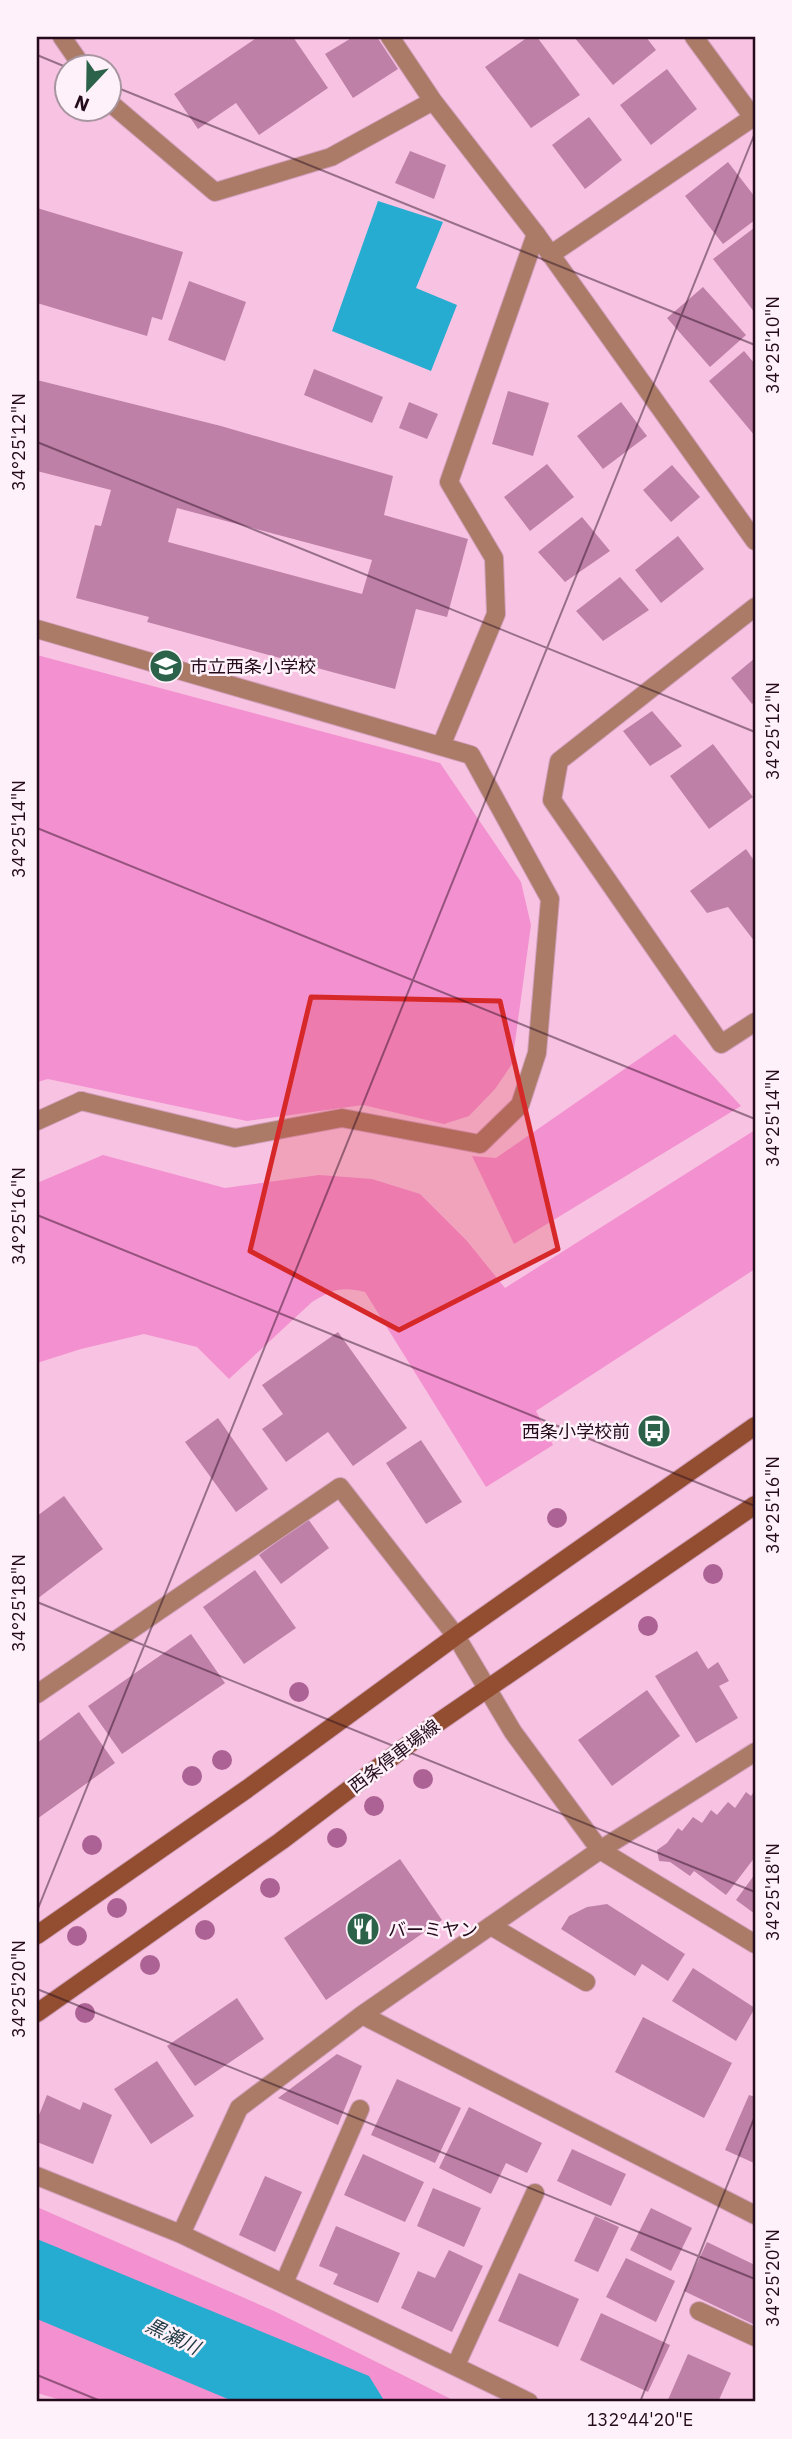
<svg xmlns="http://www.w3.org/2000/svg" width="792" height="2439" font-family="'IBM Plex Sans','Noto Sans JP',sans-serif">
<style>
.green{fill:#f390d0}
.water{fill:#25acd0}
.building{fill:#bf80a8;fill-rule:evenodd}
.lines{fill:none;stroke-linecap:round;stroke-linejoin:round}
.lane-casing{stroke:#d2a1be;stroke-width:20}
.street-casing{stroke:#d2a1be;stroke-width:20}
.secondary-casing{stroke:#d2a1be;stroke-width:20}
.lane{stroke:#ab7b68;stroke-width:18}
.street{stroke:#ab7b68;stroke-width:18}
.secondary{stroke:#934e32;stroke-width:18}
.tree{fill:#ad6295}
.marked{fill:#d62828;fill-opacity:0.2;stroke:#d62828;stroke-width:5;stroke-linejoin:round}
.ticks{fill:none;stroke:#230b1b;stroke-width:2;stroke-opacity:0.45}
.labels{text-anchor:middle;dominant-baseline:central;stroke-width:5;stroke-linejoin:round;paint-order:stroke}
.poi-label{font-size:18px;fill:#230b1b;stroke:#fff1f9;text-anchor:start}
.street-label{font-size:18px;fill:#230b1b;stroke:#fff1f9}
.water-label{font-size:19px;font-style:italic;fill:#1e3841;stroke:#fff1f9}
.neatline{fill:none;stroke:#230b1b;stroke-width:2.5}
.ticks-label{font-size:18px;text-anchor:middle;fill:#230b1b}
</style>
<rect width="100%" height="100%" fill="#f8c2e2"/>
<path class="green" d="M37,655L440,763L521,882L531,925L512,1064L495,1089L469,1116L444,1124L363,1105L247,1121L48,1079L37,1082Z
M675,1034L741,1106L514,1244L472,1156L496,1158Z
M755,1130V1269L536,1411L553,1445L486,1487L365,1292C341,1286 332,1290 312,1302L229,1379L197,1347L144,1334L81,1349L37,1363V1183L103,1155L225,1188L319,1175L372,1179L420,1194L467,1241L505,1288Z
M37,2207L274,2311L457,2402H68L37,2393Z"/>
<path class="water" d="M378,201L443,222L416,288L457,305L431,371L332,331Z
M37,2239L369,2376L385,2402H235L37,2319Z"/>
<path class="building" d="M258,37H293L328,88L259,135L236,103L198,129L174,94Z
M353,37H377L398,69L353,98L325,54Z
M528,37H537L580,95L531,128L485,67Z
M574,37H646L656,50L613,85Z
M667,69L697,109L651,145L620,105Z
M589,117L622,160L585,189L552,145Z
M410,151L446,165L434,199L395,183Z
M728,162L755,197V220L723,244L685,196Z
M37,208L183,252L162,320L152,317L147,336L37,303Z
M754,228L755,230V313L713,259Z
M189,281L246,302L225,361L168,340Z
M703,287L746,335L710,367L667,318Z
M744,351L755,364V436L709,381Z
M314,369L383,397L372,423L304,395Z
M37,380L221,426L393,476L384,515L468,539L447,617L416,609L395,689L147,622L149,617L76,598L95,525L101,526L111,490L37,471ZM177,508L372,560L362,594L168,542Z
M508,391L549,403L533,456L492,444Z
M409,402L438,414L427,439L399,428Z
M621,402L647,436L603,469L577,436Z
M547,464L574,497L530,531L504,497Z
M672,465L700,497L671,522L643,490Z
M582,517L610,551L565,582L538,552Z
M678,536L704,569L661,603L635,570Z
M620,577L649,610L603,641L576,611Z
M755,658V701L752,704L731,678Z
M652,711L682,746L650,766L623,731Z
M713,744L753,797L709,829L670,776Z
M746,849L755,862V942L728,907L707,913L690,891Z
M338,1332L407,1428L353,1466L328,1432L286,1462L262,1429L283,1414L262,1385Z
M218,1418L268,1489L236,1512L185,1442Z
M421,1440L462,1502L426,1524L386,1463Z
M64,1496L103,1549L37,1599V1516Z
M308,1519L329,1548L281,1584L259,1555Z
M255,1570L296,1628L244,1664L203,1607Z
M191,1634L225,1683L122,1754L88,1706Z
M697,1651L708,1669L718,1662L729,1681L719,1686L738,1718L696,1743L655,1676Z
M647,1690L680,1736L612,1786L578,1740Z
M79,1712L115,1763L37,1819V1743Z
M755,1790V1857L726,1895L694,1871L690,1876L670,1862L659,1861L657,1850L667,1843L678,1828L682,1831L693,1817L702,1823L711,1810L717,1815L728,1802L735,1808L746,1792L751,1796Z
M400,1859L442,1920L326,2000L284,1938Z
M755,1874V1914L736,1900Z
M607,1904L685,1954L668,1981L642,1964L635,1976L561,1929L569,1916L587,1907Z
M693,1968L755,2008L736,2041L672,2001Z
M237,1998L264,2039L195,2086L167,2046Z
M643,2017L732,2063L704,2118L615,2072Z
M337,2054L362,2066L338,2125L278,2098Z
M157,2061L194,2116L151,2144L114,2089Z
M397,2079L461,2108L435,2163L371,2135Z
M47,2095L80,2110L83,2102L112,2115L93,2164L37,2142V2120Z
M749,2095L755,2097L754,2163L725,2150Z
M469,2107L542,2143L527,2173L506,2163L491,2194L439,2168Z
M572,2149L626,2174L611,2206L557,2181Z
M363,2154L424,2182L405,2222L344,2195Z
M265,2176L302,2192L275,2252L239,2235Z
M433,2188L481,2208L464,2247L417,2226Z
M651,2208L692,2228L671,2271L630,2250Z
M595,2216L619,2227L598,2272L574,2261Z
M336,2226L400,2253L378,2303L333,2284L338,2274L319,2266Z
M707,2242L755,2265V2325L684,2291Z
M449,2250L483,2266L452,2332L401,2308L418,2271L435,2278Z
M626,2258L675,2281L656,2322L606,2297Z
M519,2273L579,2299L558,2347L498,2321Z
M601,2313L670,2345L648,2392L580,2360Z
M688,2354L731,2373L718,2402H667Z"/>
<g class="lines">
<defs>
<path id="lane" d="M37,629L471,755L550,899L537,1053L520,1105L480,1144L342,1118L235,1138L81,1101
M441,746L496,614L494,558L449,482L536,234
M491,1926L586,1982
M699,2311L755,2337"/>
<path id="street" d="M62,37L82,66
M390,37L433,101L536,234L755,541
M694,37L755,120
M108,101L215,192L331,157L433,101
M550,255L755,116
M755,607L559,761L552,800L721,1044L755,1022
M37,1121L81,1101
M37,1694L340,1487L456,1636L513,1732L600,1850L755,1944
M362,2015L755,2215
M37,2176L181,2234L529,2402
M181,2234L239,2108L362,2015L600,1850L755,1752
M284,2283L360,2109
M456,2365L535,2193"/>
<path id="secondary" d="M37,1935L247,1789L456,1636L755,1426
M37,2013L281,1841L433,1726L755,1505"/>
</defs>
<use href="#lane" class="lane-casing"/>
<use href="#street" class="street-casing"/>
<use href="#secondary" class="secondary-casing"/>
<use href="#lane" class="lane"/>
<use href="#street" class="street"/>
<use href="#secondary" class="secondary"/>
</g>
<g class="tree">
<circle cx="557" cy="1518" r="10"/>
<circle cx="713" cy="1574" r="10"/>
<circle cx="648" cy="1626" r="10"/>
<circle cx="299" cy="1692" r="10"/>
<circle cx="222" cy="1760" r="10"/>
<circle cx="192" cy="1776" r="10"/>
<circle cx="423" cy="1779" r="10"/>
<circle cx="374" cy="1806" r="10"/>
<circle cx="337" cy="1838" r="10"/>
<circle cx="92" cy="1845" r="10"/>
<circle cx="270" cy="1888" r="10"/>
<circle cx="117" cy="1908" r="10"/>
<circle cx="205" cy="1930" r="10"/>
<circle cx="77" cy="1936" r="10"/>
<circle cx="150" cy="1965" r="10"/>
<circle cx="85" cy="2013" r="10"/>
</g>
<path class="marked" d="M311,997L500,1001L558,1249L399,1330L250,1251Z"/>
<path class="ticks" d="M37,55L66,67M108,84L755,345M37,442L755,732M37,828L755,1119M37,1215L755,1506M37,1602L755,1892M37,1911L755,133M37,1989L755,2279M37,2375L103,2402M640,2402L755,2116"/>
<defs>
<symbol id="school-disc" viewBox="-11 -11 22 22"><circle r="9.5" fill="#2b6249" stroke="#fff1f9"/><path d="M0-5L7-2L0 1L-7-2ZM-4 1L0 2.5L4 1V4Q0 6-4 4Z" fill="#fff"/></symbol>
<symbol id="bus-disc" viewBox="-11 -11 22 22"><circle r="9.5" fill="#2b6249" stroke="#fff1f9"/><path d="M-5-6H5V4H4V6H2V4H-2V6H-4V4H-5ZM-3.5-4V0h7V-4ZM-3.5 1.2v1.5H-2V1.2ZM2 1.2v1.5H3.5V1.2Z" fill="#fff"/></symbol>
<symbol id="restaurant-disc" viewBox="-11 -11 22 22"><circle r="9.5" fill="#2b6249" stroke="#fff1f9"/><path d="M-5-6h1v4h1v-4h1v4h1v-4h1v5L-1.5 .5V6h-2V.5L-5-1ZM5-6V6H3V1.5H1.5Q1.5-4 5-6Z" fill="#fff"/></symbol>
</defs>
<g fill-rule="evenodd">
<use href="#school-disc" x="147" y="647" width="38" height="38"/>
<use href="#bus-disc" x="635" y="1412" width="38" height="38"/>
<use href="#restaurant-disc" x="344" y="1910" width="38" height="38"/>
</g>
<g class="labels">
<g class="poi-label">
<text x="190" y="666">市立西条小学校</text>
<text x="630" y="1431" text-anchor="end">西条小学校前</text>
<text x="388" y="1929">バーミヤン</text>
</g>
<g class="street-label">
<text transform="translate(394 1756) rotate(-37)">西条停車場線</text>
</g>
<g class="water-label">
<text transform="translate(173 2336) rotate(26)">黒瀬川</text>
</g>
</g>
<rect width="792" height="2439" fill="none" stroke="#fff1f9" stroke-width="77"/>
<g transform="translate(88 88) rotate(202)"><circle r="33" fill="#fff1f9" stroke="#a795a0" stroke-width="2"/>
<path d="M0-5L12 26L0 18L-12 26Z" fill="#2b6249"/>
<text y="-10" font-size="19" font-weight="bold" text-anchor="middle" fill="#230b1b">N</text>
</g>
<rect x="38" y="38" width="716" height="2362" class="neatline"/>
<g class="ticks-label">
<text transform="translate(773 345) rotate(-90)" y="6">34°25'10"N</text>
<text transform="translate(19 442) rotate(-90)" y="6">34°25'12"N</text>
<text transform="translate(773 731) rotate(-90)" y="6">34°25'12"N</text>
<text transform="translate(19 829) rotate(-90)" y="6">34°25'14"N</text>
<text transform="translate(773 1118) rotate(-90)" y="6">34°25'14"N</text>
<text transform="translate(19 1216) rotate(-90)" y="6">34°25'16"N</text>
<text transform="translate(773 1505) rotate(-90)" y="6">34°25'16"N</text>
<text transform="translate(19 1603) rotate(-90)" y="6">34°25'18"N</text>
<text transform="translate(773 1892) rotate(-90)" y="6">34°25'18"N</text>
<text transform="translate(19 1989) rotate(-90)" y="6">34°25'20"N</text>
<text transform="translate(773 2278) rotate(-90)" y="6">34°25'20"N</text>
<text x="640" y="2426">132°44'20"E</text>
</g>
</svg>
